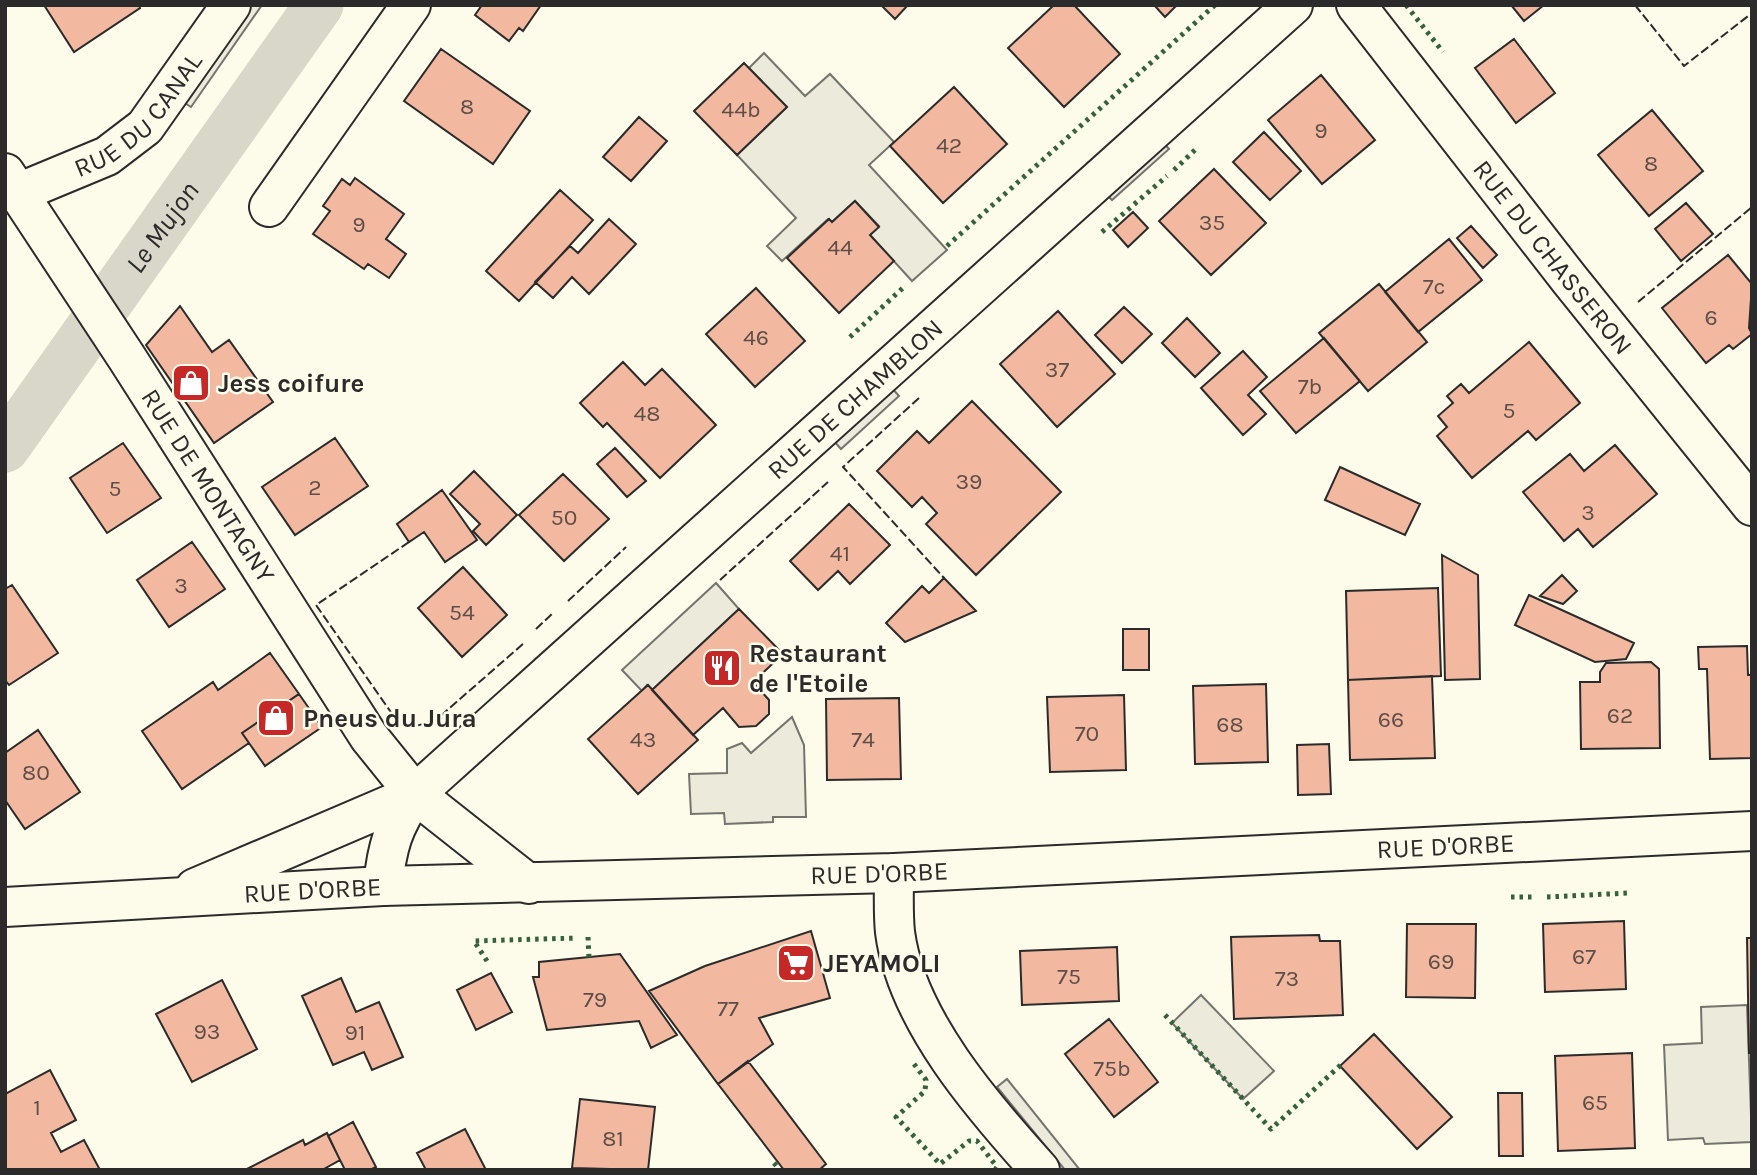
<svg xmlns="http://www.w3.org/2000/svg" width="1757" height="1175" font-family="Karla,sans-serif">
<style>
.parking{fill:#eceadb;stroke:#74746e;stroke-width:2}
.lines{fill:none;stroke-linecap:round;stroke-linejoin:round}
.canal{stroke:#d8d7c9;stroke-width:49}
.building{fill:#f2b8a0;stroke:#2b2b2b;stroke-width:2}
.street-casing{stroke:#2b2b2b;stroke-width:42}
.secondary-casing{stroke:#2b2b2b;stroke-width:42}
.street{stroke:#fdfbea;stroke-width:38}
.secondary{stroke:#fdfbea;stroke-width:38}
.hedge{stroke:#34623c;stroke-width:5;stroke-dasharray:3.5 5;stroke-linecap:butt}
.fence{stroke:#2b2b2b;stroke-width:2;stroke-dasharray:9 3.5;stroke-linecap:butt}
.labels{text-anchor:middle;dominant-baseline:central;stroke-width:5;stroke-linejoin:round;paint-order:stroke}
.number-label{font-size:23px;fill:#5d4e48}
.street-label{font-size:26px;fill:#2b2b2b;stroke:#fdfbea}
.poi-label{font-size:26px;font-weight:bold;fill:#2b2b2b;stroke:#fdfbea;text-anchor:start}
.water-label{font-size:28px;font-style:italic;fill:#2b2b2b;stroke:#fdfbea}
</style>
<rect width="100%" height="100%" fill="#fdfbea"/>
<path class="parking" d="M242,5H262L191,107L177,98Z
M764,53L805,96L830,74L894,142L869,165L947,250L912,281L870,235L879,226L855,201L832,222L828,219L782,261L767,246L796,218L737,155L787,107L749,68Z
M1161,140L1169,149L1112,200L1104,192Z
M891,387L899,396L841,449L833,440Z
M716,583L739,609L652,690L647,685L642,691L622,670Z
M792,717L804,745L806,817H773V822L725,824L724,813L691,814L689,774L727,773V749L742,743L751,753Z
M1201,995L1274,1071L1243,1099L1172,1023Z
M1747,1005L1752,1142L1705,1144L1703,1138L1668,1140L1664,1045L1702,1043L1701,1007Z
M1007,1079L1080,1170H1065L997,1087Z"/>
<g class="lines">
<path class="canal" id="s1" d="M5,448L319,5"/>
</g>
<path class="building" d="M44,5H139L140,8L74,52Z
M482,5H541L523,31L519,28L509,41L475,15Z
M881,5H908L895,19Z
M1054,5H1074L1120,54L1064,107L1008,48Z
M1154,5H1177L1165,17Z
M1511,5H1544L1524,21Z
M1514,39L1555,93L1516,123L1475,68Z
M441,49L530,111L493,164L404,101Z
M744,63L787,107L737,155L694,111Z
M1321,75L1375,140L1322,184L1268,120Z
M954,87L1007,144L943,203L890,146Z
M1652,110L1703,171L1649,216L1598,155Z
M639,117L667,141L631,181L603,157Z
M1264,132L1301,171L1270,200L1233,162Z
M1214,169L1266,223L1211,275L1159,221Z
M355,178L404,214L386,239L406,254L389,278L368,264L364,269L313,234L330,211L323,206L342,179L350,185Z
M560,190L593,220L519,301L486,271Z
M855,201L879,227L870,235L894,261L839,313L787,258L829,219L832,222Z
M1686,203L1713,234L1681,261L1655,229Z
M1133,212L1148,228L1128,247L1113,230Z
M609,219L636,244L589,294L572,277L553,298L535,282L570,246L578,253Z
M1471,226L1497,255L1483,268L1457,238Z
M1449,239L1482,280L1418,332L1385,292Z
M1728,255L1752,284L1749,328L1752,334L1733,349L1729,345L1706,363L1662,308Z
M1379,284L1427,342L1368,391L1319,333Z
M756,288L805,341L755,387L706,334Z
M180,306L212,352L229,340L273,402L214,443L146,345Z
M1124,307L1152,334L1122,363L1095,335Z
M1058,311L1115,374L1057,427L1000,364Z
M1187,318L1220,353L1195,377L1162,343Z
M1324,338L1360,381L1296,433L1260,391Z
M1529,342L1580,403L1536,440L1528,431L1472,478L1437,436L1447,427L1438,416L1453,403L1447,396L1461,384L1469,393Z
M1243,351L1267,377L1248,395L1266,414L1243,435L1201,388Z
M623,362L645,385L662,369L716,425L660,478L607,423L603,427L580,403Z
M972,401L1061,492L976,575L926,524L937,513L922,497L912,507L877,471L917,431L929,443Z
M335,438L368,486L295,535L262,487Z
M123,443L161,498L107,533L70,478Z
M1615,445L1657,494L1593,547L1578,529L1564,541L1523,492L1570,454L1584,471Z
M615,448L646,481L627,497L597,464Z
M1340,467L1420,504L1405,535L1325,500Z
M474,471L517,515L486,545L473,531L480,524L450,494Z
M563,474L609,519L564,561L519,515Z
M442,490L477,540L445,562L424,532L409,542L397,524Z
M849,504L890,545L850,584L838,571L818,590L790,561Z
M192,542L225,589L169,627L137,580Z
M1442,555L1478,575L1480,679L1445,680Z
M463,567L507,615L462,657L418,608Z
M1562,575L1577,591L1563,604L1540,596Z
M944,578L976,611L905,642L886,623L922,586L929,593Z
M12,585L58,653L9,685L5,680V589Z
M1438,588L1441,676L1348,680L1346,591Z
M1529,595L1634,643L1626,659L1595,662L1515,625Z
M739,609L783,654L753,682L769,700V714L756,726L739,727L723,708L693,735L652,690Z
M1123,629H1149V670H1123Z
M1747,646L1748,675H1752V758L1710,759L1707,669H1699L1698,647Z
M270,653L299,694L242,733L249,743L182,789L142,731L213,682L218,690Z
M1651,662L1659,669L1660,748L1581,749L1580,682H1600V672L1606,663Z
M1432,676L1435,758L1350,760L1348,680Z
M1266,684L1268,762L1195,764L1193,686Z
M648,685L698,740L638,794L588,739Z
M299,694L322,727L265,766L242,733Z
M1124,695L1126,770L1050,772L1047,697Z
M899,698L901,779L827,780L826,699Z
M38,730L80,792L25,829L5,800V753Z
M1329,744L1331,794L1298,795L1297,745Z
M1624,921L1626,989L1545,992L1543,924Z
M1407,924H1476L1475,998L1406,997Z
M811,931L830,998L759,1018L773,1044L718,1084L649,991L705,966Z
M1319,935L1320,941H1340L1343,1015L1234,1019L1231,937Z
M1747,938H1752V1053H1749Z
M1117,947L1119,1001L1022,1005L1020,951Z
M620,954L677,1035L651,1048L639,1021L547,1030L533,977H539V962Z
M491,973L512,1012L476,1030L457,990Z
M341,978L356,1012L379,1002L403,1057L372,1070L364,1052L333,1065L302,996Z
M222,980L257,1049L192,1082L156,1014Z
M1109,1019L1158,1082L1114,1117L1065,1054Z
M1374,1034L1452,1117L1417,1149L1340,1066Z
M1632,1053L1635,1148L1558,1151L1555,1056Z
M748,1061L826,1164L819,1170H784L718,1084Z
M50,1070L76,1120L51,1133L61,1152L84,1140L100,1170H5V1094Z
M1498,1093H1522L1523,1156H1499Z
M580,1099L655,1107L648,1170L572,1168Z
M353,1122L376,1167L370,1170H345L328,1136Z
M465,1129L486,1170H426L417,1153Z
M327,1133L340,1160L322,1170H245L303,1140L305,1145Z"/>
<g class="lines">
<defs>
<g id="street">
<path id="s2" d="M1356,5L1570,280L1752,506"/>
<path id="s3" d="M5,173L127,358L369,737L415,794"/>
<path id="s4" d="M18,193L107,156L145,127L231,5"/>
<path d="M269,207L411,5"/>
<path d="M894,873C894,892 893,913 895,932C906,1019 983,1107 1040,1170"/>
</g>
<g id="secondary">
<path d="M415,794L529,884"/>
<path id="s5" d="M383,886C387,846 393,827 415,794L1293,5"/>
<path d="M195,888L415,794"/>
<path id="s6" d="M5,907L383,886L894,873L1752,831"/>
</g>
</defs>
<use href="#street" class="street-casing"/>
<use href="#secondary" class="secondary-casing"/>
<use href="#street" class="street"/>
<use href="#secondary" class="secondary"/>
<path class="hedge" d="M1406,5L1443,52
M1174,170L1198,147
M1102,232L1167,176
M947,246L1215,5
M850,337L906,285
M1511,897H1534
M1547,897L1628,893
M588,937L589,958
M487,961L474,941L577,938
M1165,1015L1271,1129L1344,1062
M914,1064L926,1080L925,1091L896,1117L940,1164L969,1141H977L997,1167L995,1170
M774,1163L780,1170"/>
<path class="fence" d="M1635,5L1684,66L1752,13
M1638,302L1752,207
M919,398L843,467L944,578
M409,542L316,605L395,718L416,726L436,720L524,643
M720,580L828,482
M568,601L626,547
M536,629L553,613"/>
</g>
<defs>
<symbol id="shop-square" viewBox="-11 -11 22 22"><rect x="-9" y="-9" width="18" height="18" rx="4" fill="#c62828" stroke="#fdfbea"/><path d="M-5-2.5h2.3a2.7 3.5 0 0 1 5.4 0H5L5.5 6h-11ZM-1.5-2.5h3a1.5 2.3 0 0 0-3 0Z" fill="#fff"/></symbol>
<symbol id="restaurant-square" viewBox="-11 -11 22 22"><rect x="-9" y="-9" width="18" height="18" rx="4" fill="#c62828" stroke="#fdfbea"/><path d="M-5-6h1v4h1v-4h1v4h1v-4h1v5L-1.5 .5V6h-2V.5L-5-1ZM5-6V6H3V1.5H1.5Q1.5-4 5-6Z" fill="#fff"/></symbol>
<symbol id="supermarket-square" viewBox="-11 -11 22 22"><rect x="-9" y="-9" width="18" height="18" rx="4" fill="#c62828" stroke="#fdfbea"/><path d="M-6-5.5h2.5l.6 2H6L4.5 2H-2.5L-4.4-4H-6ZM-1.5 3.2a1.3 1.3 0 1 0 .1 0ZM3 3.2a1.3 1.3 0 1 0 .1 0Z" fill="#fff"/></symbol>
</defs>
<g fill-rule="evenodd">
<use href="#shop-square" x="169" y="361" width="44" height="44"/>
<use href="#restaurant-square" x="700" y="646" width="44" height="44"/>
<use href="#shop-square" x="254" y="696" width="44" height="44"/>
<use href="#supermarket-square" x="774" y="941" width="44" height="44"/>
</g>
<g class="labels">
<g class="number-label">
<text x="467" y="106">8</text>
<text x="741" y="109">44b</text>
<text x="1321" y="130">9</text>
<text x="949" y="145">42</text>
<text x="1651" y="163">8</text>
<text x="1212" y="222">35</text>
<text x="359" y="224">9</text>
<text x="840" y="247">44</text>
<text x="1434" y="286">7c</text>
<text x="1711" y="317">6</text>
<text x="756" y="337">46</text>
<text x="1057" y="369">37</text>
<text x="1310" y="386">7b</text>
<text x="1509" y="410">5</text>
<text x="647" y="413">48</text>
<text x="969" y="481">39</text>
<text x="315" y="487">2</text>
<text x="115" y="488">5</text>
<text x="1588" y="512">3</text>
<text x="564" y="517">50</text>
<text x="840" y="553">41</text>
<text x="181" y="585">3</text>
<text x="462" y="612">54</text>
<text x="1620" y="715">62</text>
<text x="1391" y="719">66</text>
<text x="1230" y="724">68</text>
<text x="1087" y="733">70</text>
<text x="643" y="739">43</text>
<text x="863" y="739">74</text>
<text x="36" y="772">80</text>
<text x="1584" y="956">67</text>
<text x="1441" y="961">69</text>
<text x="1069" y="976">75</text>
<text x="1287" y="978">73</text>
<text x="595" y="999">79</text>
<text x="728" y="1008">77</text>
<text x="207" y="1031">93</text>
<text x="355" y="1032">91</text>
<text x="1112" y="1068">75b</text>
<text x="1595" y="1102">65</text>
<text x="37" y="1107">1</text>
<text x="613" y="1138">81</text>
</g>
<g class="street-label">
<text stroke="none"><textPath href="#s4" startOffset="147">RUE DU CANAL</textPath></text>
<text stroke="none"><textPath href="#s2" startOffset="320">RUE DU CHASSERON</textPath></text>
<text stroke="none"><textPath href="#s5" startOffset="690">RUE DE CHAMBLON</textPath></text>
<text stroke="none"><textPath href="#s3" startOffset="373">RUE DE MONTAGNY</textPath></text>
<text stroke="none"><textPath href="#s6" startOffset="1442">RUE D'ORBE</textPath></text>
<text stroke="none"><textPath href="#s6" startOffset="875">RUE D'ORBE</textPath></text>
<text stroke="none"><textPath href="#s6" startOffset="308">RUE D'ORBE</textPath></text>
</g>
<g class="poi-label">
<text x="218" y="383">Jess coifure</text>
<text x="749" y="653">Restaurant<tspan x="749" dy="30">de l'Etoile</tspan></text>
<text x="303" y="718">Pneus du Jura</text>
<text x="823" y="963">JEYAMOLI</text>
</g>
<g class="water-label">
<text stroke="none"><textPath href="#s1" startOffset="271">Le Mujon</textPath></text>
</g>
</g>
<rect width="1757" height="1175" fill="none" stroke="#2b2b2b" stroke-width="14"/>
</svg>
